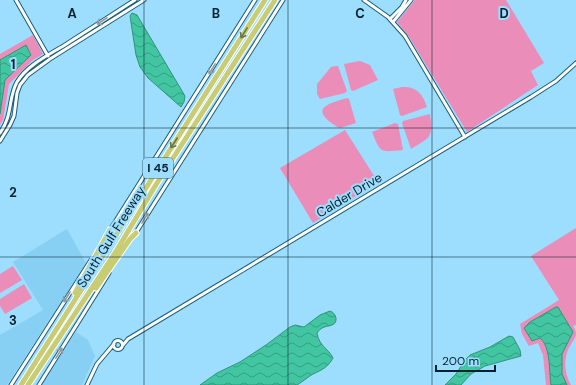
<svg xmlns="http://www.w3.org/2000/svg" width="576" height="385" font-family="'DM Sans',sans-serif">
<style>
.built{fill:#88d0f3}
.green{fill:#eb8db9}
.water{fill:url(#water-waves);stroke:#30947e}
.lines{fill:none;stroke-linecap:round;stroke-linejoin:round}
.secondary-casing{stroke:#195c79;stroke-width:5}
.highway-casing{stroke:#fff;stroke-width:7}
.secondary{stroke:#fff;stroke-width:3}
.highway{stroke:#c8cc73;stroke-width:5}
.oneway{stroke:#8f9ca1}
.oneway2{stroke:#687750}
.grid{fill:none;stroke:#07222e;stroke-width:1;stroke-opacity:0.55}
.labels{text-anchor:middle;dominant-baseline:central;stroke-width:4;stroke-linejoin:round;paint-order:stroke}
.shield{fill:#9dddfe;stroke:#345a6c;stroke-width:1}
.shield-label{font-size:12px;font-weight:bold;fill:#07222e}
.street-label{font-size:13px;fill:#07222e;stroke:#9dddfe}
.grid-label{font-size:13px;text-anchor:middle;font-weight:bold;fill:#07222e;stroke:#9dddfe;stroke-width:4;stroke-linejoin:round;paint-order:stroke}
</style>
<defs>
<pattern id="water-waves" width="16" height="10" patternUnits="userSpaceOnUse"><rect width="16" height="10" fill="#42c5a1"/><path d="M0 5q4-4 8 0t8 0" fill="none" stroke="#35a084"/></pattern>
</defs>
<rect width="100%" height="100%" fill="#9dddfe"/>
<path class="built" d="M67,229L86,263L7,385H0V335L43,310L13,262Z
M76,332L88,340L95,356L82,385H41Z"/>
<path class="green" d="M415,0H506L544,63L531,71L538,85L467,132L409,37L397,22Z
M33,35L43,54L33,60L9,84L3,120L0,125V54Z
M360,61L370,65L378,80L353,91L351,90L344,64Z
M336,66H338L347,91L345,93L320,99L317,94V84L331,67Z
M402,87C416,86 423,94 427,107L402,116L400,115L393,89Z
M347,98L349,99L356,123L340,128C335,126 314,113 326,106C332,102 341,100 347,98Z
M430,114C433,138 431,137 411,149L402,123L403,121Z
M395,123L398,124L403,150C380,152 381,154 372,132Z
M345,130L378,182L313,223L280,168Z
M576,228V325L573,326C575,329 576,331 576,335C575,339 572,342 570,346C563,358 564,373 571,385H546L543,355L538,343L529,346L522,334L520,324L559,300L531,256Z
M13,266L22,280L0,293V274Z
M24,284L32,298L5,314L0,306V299Z"/>
<path class="water" d="M132,13L137,15L185,96L184,102L181,107L148,78L140,67L136,55L130,16Z
M26,45L31,55L5,80L0,114V60Z
M556,307H558L573,332L562,354V374L567,385H551C549,373 551,346 540,338L532,341L524,328L530,322Z
M330,311C333,312 335,314 336,318C337,327 327,325 322,328C319,330 319,331 317,333C319,346 328,348 333,358C328,367 322,370 313,374C308,377 302,382 297,385H200L217,373L240,362L266,345L290,327L295,325L304,327L320,315Z
M509,336L513,337L520,350L521,356L485,366L471,374L461,385H445L456,374L465,360L470,355L490,347Z"/>
<g class="lines">
<defs>
<path id="secondary" d="M16,0L48,56
M364,0L388,17L405,36L465,137
M390,19L402,7L406,0
M393,22L411,0
M0,133C13,115 8,98 17,82C28,64 51,54 68,43C90,29 113,14 135,0
M0,141L10,125L14,116L17,93L20,85L28,75L50,59L144,0
M110,230L255,0
M135,234L283,0
M113.5 345a4.5 4.5 0 1 1 9 0a4.5 4.5 0 1 1-9 0Z
M123,345L128,339L143,330L531,97L556,81L576,63
M11,385L91,260
M39,385L109,273
M87,385L97,364L114,344"/>
<path id="highway" d="M96,288L130,239L136,233
M75,293L110,230
M21,385L265,0
M28,385L115,253L157,183L275,0"/>
</defs>
<use href="#secondary" class="secondary-casing"/>
<use href="#highway" class="highway-casing"/>
<use href="#secondary" class="secondary"/>
<use href="#highway" class="highway"/>
</g>
<defs><path id="oneway-shaft" d="M-6 0H5M1.5-3L5.5 0L1.5 3" fill="none" stroke-width="1.6" stroke-linecap="round" stroke-linejoin="round"/></defs>
<g class="oneway">
<use href="#oneway-shaft" transform="translate(102 21) rotate(147)"/>
<use href="#oneway-shaft" transform="translate(212 69) rotate(122)"/>
<use href="#oneway-shaft" transform="translate(145 218) rotate(-59)"/>
<use href="#oneway-shaft" transform="translate(67 297) rotate(122)"/>
<use href="#oneway-shaft" transform="translate(59 353) rotate(-58)"/>
</g>
<g class="oneway2">
<use href="#oneway-shaft" transform="translate(244 33) rotate(122)"/>
<use href="#oneway-shaft" transform="translate(174 143) rotate(123)"/>
</g>
<path class="grid" d="M144,0V385M288,0V385M432,0V385M0,128H576M0,257H576"/>
<g class="labels">
<rect class="shield" x="143" y="158" width="30" height="20" rx="3"/>
<g class="shield-label">
<text x="158" y="168">I 45</text>
</g>
<g class="street-label">
<text transform="translate(349 195) rotate(-31)">Calder Drive</text>
<text transform="translate(111 237) rotate(-58)">South Gulf Freeway</text>
</g>
</g>
<g class="grid-label">
<text x="72" y="18">A</text>
<text x="216" y="18">B</text>
<text x="360" y="18">C</text>
<text x="504" y="18">D</text>
<text x="13" y="69">1</text>
<text x="13" y="197">2</text>
<text x="13" y="325">3</text>
</g>
<path d="M436 365v6h59v-6" fill="none" stroke="#07222e" stroke-width="2"/>
<text x="442" y="365" font-size="12" fill="#07222e" stroke="#9dddfe" stroke-width="3" paint-order="stroke">200 m</text>
</svg>
